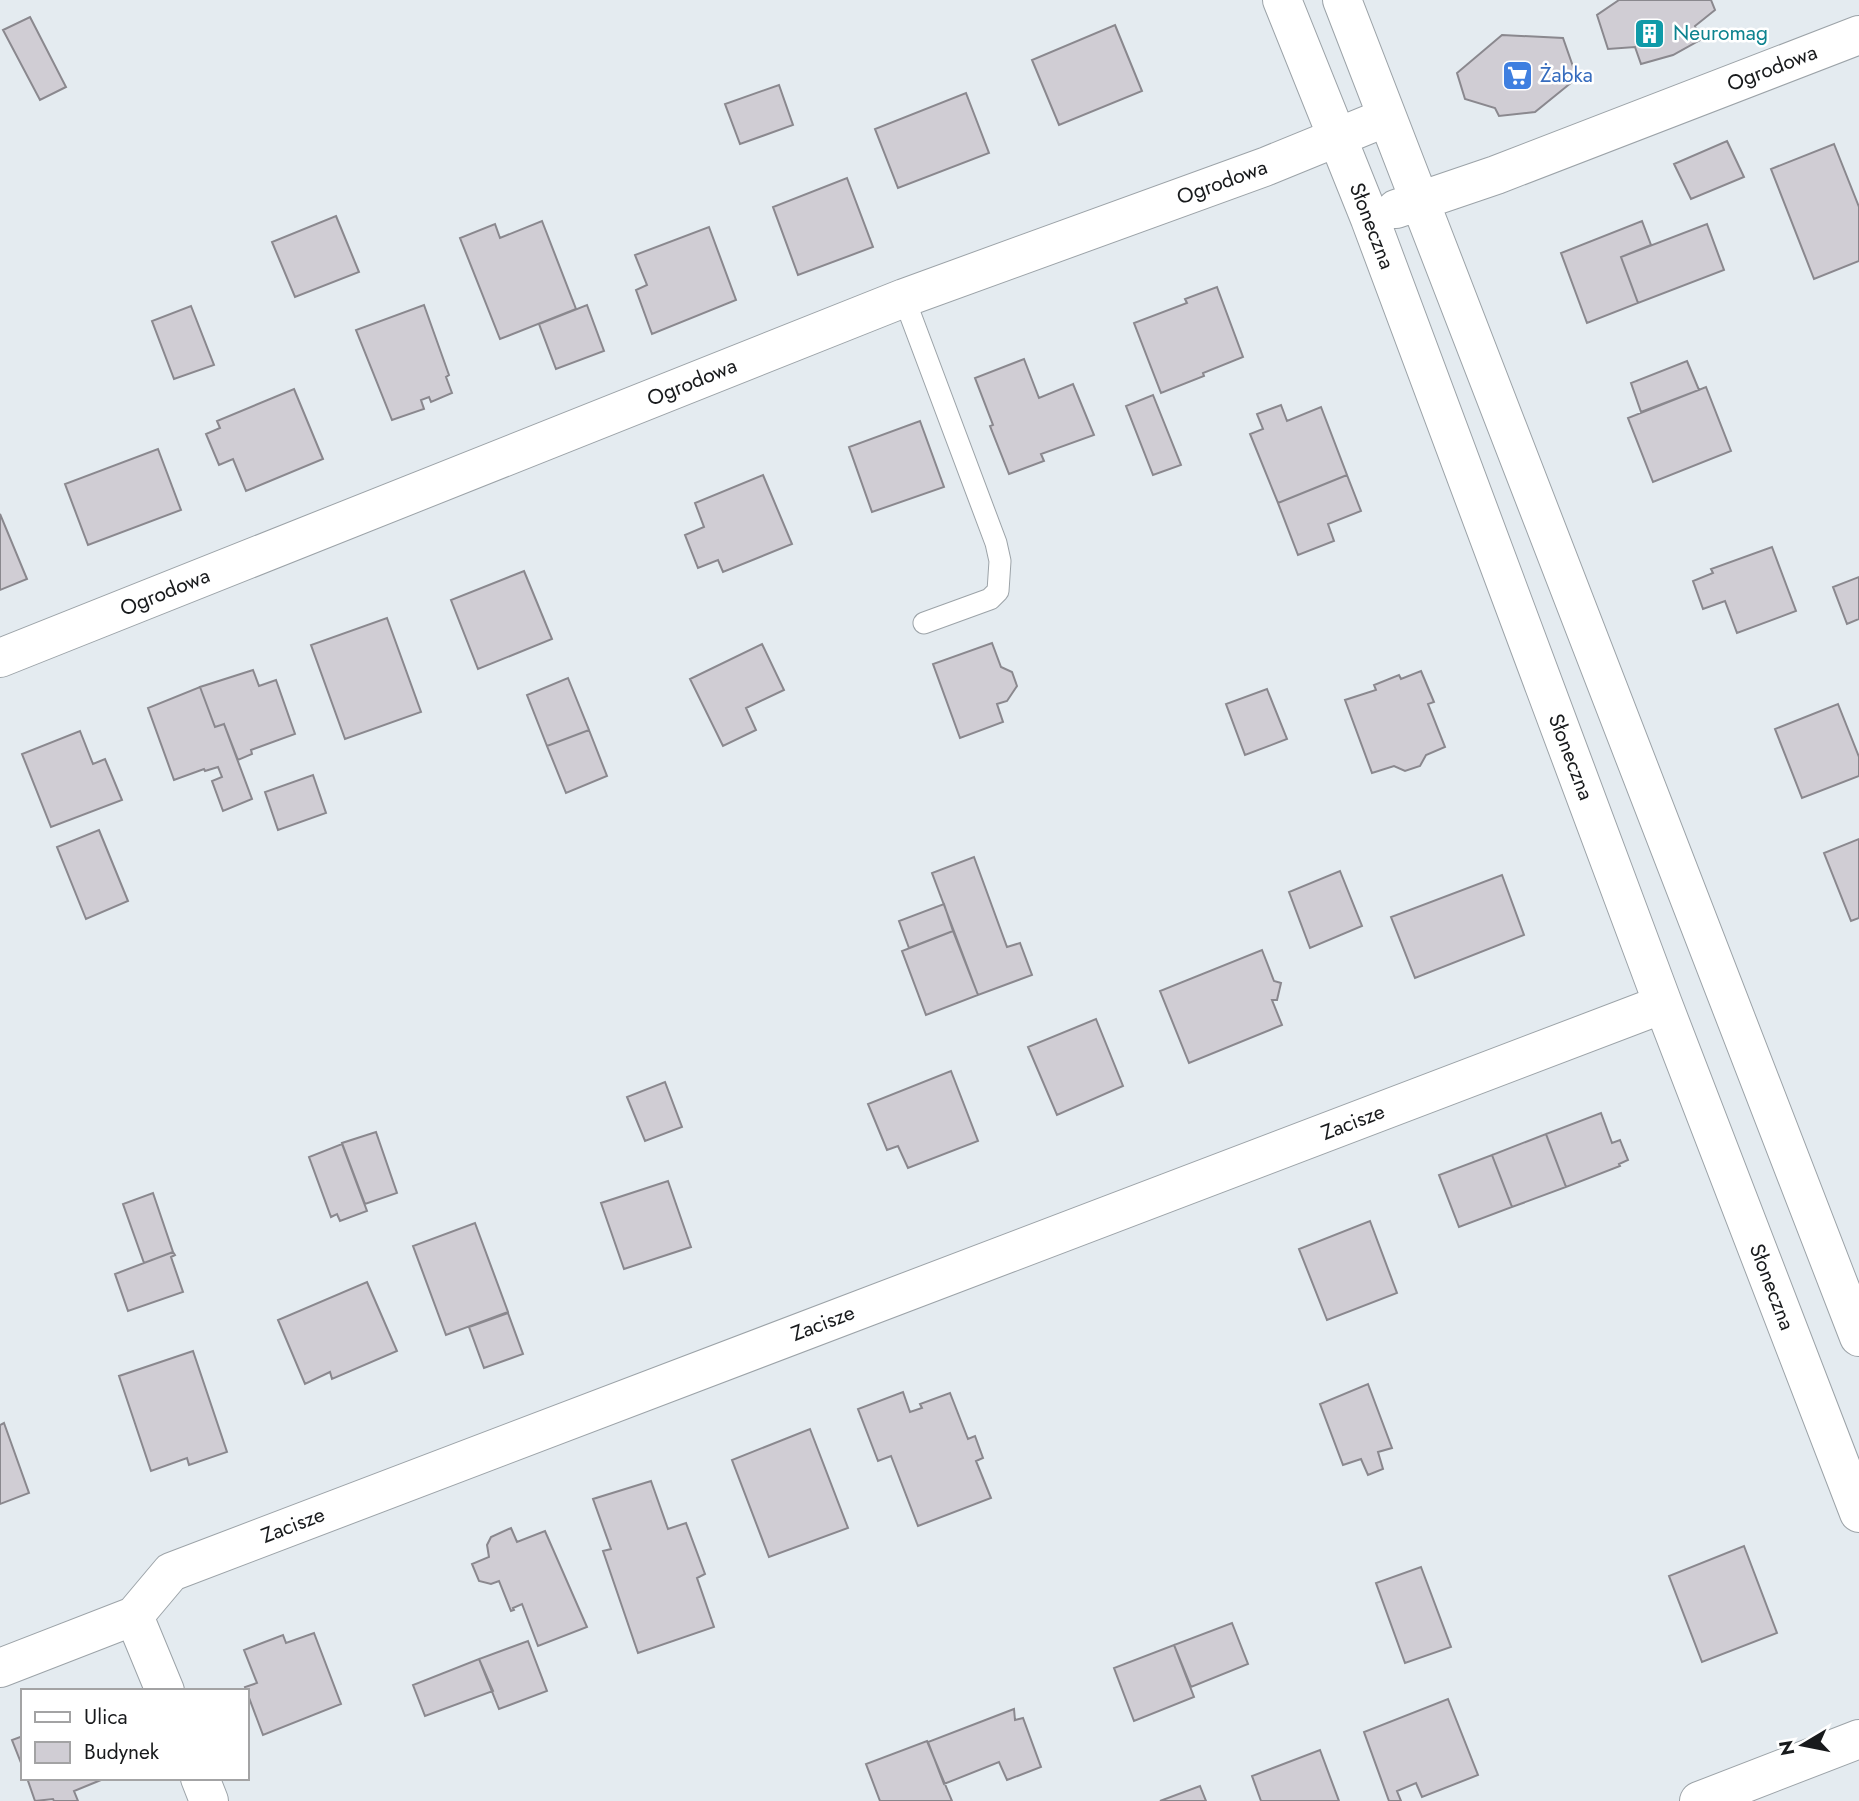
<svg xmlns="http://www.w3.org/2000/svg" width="1859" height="1801" font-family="Jost,sans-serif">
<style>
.building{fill:#d0cdd4;stroke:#8a888e;stroke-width:2}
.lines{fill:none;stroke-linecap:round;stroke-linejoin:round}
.service-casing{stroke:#9ca3a8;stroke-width:23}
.minor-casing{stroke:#9ca3a8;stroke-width:40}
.service{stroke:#fff;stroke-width:21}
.minor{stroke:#fff;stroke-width:38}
.labels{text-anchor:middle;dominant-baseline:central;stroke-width:5;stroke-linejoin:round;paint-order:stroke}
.culture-label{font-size:21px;fill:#0d838f;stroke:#fff;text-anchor:start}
.street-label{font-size:21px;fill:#181a1c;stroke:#fff}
.shop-label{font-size:21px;fill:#366cbe;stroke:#fff;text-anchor:start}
</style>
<rect width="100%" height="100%" fill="#e4ebf0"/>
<path class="building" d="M1619,0H1711L1715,10L1695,26L1700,40L1673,55L1641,64L1635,47L1608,49L1597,15Z
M30,17L66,87L40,100L3,30Z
M1115,25L1142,91L1059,125L1032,60Z
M1502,35L1563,38L1577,78L1535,112L1499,116L1495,108L1465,99L1457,73Z
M779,85L793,125L740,144L725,104Z
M966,93L989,153L898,188L875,129Z
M1727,141L1744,177L1691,199L1674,164Z
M1834,144L1859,207V261L1814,279L1771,169Z
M847,178L873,247L798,275L773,207Z
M336,216L359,272L295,297L272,242Z
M542,221L576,309L500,339L460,238L495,224L500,238Z
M1642,221L1651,245L1621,257L1638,303L1587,323L1561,253Z
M1707,224L1724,270L1638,303L1621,257Z
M709,227L736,300L652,334L636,290L647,285L635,255Z
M1217,287L1243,357L1203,373L1204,376L1161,393L1134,323L1187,303L1185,299Z
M424,305L449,375L446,377L452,393L431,402L429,397L421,400L424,409L392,420L356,330Z
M587,305L604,351L556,369L539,324Z
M191,306L214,365L174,379L152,321Z
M1024,359L1039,398L1073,384L1094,435L1041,454L1044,461L1009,474L990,426L993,425L975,378Z
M1687,361L1699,390L1641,412L1631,383Z
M1706,387L1731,451L1653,482L1628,418Z
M294,389L323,459L246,491L233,459L219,465L206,434L220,428L217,421Z
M1153,395L1181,465L1153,475L1126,406Z
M1281,405L1287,421L1321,407L1347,475L1278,503L1250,434L1263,429L1257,414Z
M920,421L944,487L872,512L849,447Z
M158,449L181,510L88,545L65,484Z
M763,475L792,544L723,572L718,560L698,568L685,535L704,527L695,503Z
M1347,475L1361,511L1328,524L1334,541L1298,555L1278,503Z
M0,514L27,579L0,590Z
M1772,547L1796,611L1737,633L1725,601L1703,609L1693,581L1713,573L1711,569Z
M524,571L552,639L478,669L451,600Z
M1859,577V619L1847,624L1833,587Z
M387,618L421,712L345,739L311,645Z
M992,643L1001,667L1012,672L1017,686L1007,701L997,704L1003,722L960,738L933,664Z
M762,644L784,690L746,708L756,730L723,746L690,679Z
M253,670L259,686L276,680L295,734L251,750L252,754L238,760L224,724L215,727L200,687Z
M1421,671L1434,702L1428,704L1445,747L1426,755L1420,766L1405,771L1394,766L1372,773L1345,700L1376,690L1374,685L1399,675L1401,679Z
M568,678L589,730L547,746L527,695Z
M200,687L215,727L224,724L252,799L223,811L212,781L222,777L218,767L205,771L204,769L174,780L148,708Z
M1267,689L1287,739L1245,755L1226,704Z
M1838,704L1859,757V776L1802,798L1775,729Z
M589,730L607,776L566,793L547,746Z
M80,731L93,764L105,759L122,800L51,827L22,754Z
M313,775L326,813L278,830L265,792Z
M99,830L128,901L86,919L57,847Z
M1859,839V918L1851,921L1824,853Z
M974,857L1007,947L1020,943L1032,975L978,995L932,873Z
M1340,871L1362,926L1310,948L1289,892Z
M1502,875L1524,935L1415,978L1391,917Z
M944,904L953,931L909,948L899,921Z
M953,931L978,995L926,1015L902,951Z
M1262,950L1274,981L1281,983L1277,1000H1272L1282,1025L1189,1063L1160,991Z
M1096,1019L1123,1086L1057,1115L1028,1047Z
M951,1071L978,1141L908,1168L898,1146L887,1150L868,1104Z
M665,1082L682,1127L645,1141L627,1097Z
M1601,1113L1612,1143L1620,1140L1628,1160L1619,1164L1620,1166L1566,1187L1546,1134Z
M376,1132L397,1193L365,1204L342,1143Z
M1546,1134L1566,1187L1512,1207L1492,1155Z
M342,1144L367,1211L340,1221L337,1214L331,1217L309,1157Z
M1492,1155L1512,1207L1459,1227L1439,1175Z
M668,1181L691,1247L624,1269L601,1203Z
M153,1193L173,1252L144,1263L123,1204Z
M1370,1221L1397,1293L1327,1320L1299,1249Z
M475,1223L508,1312L446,1335L413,1246Z
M173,1252L175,1255L171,1257L183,1292L128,1311L115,1274Z
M367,1282L397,1351L332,1379L330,1372L305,1384L278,1320Z
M508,1313L523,1354L484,1368L469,1327Z
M193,1351L227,1452L189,1465L187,1458L151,1471L119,1376Z
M1368,1384L1392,1448L1378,1452L1383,1469L1368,1475L1361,1459L1343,1465L1320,1404Z
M903,1392L910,1412L922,1408L920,1404L950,1393L968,1439L975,1436L983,1458L976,1461L991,1498L918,1526L891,1456L878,1461L858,1409Z
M4,1423L29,1493L0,1504V1425Z
M810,1429L848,1528L769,1557L732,1460Z
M651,1481L668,1529L686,1523L705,1574L697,1578L714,1627L638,1653L603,1551L611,1549L593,1499Z
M511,1528L517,1542L545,1531L587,1627L538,1646L522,1604L513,1608L514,1610L511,1611L499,1581L491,1584L479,1581L472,1564L489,1557L487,1545L491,1537Z
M1744,1546L1777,1633L1702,1662L1669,1576Z
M1421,1567L1451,1647L1405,1663L1376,1583Z
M1232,1623L1248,1664L1191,1687L1174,1645Z
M314,1633L341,1704L263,1735L245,1687L257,1683L244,1650L283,1635L286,1643Z
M528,1641L547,1691L499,1709L479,1659Z
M1174,1645L1194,1697L1134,1721L1114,1668Z
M479,1659L493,1691L425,1716L413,1685Z
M1448,1699L1478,1775L1422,1797L1416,1783L1397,1791L1401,1801H1389L1364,1732Z
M1014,1709L1015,1720L1023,1718L1041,1767L1007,1780L999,1762L944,1784L928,1742Z
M23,1736V1768L12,1740Z
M927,1741L952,1801H880L866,1764Z
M1320,1750L1339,1801H1261L1252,1776Z
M27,1778H101V1780L74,1791L78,1801H54L53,1799L35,1801Z
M1200,1786L1206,1801H1160Z"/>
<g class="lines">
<defs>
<path id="service" d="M904,298L996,543L1000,561L998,591L990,599L924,623"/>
<path id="minor" d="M1282,0L1370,219L1663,1004L1859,1513
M1342,0L1859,1337
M1396,209L1496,175L1859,35
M0,658L904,298L1267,166L1387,117
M134,1616L165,1691
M0,1668L134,1616L171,1572L1663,1004
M200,1778L209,1801
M1699,1801L1859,1739"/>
</defs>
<use href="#service" class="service-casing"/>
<use href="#minor" class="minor-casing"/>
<use href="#service" class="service"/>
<use href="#minor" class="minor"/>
</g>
<defs>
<symbol id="building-square" viewBox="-11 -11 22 22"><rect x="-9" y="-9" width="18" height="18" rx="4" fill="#0f9aa8" stroke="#fff"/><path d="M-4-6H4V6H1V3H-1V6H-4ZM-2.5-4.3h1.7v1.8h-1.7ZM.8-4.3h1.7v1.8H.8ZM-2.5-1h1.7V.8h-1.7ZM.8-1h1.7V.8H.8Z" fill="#fff"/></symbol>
<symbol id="supermarket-square" viewBox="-11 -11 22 22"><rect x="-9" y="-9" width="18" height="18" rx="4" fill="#3f7fe0" stroke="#fff"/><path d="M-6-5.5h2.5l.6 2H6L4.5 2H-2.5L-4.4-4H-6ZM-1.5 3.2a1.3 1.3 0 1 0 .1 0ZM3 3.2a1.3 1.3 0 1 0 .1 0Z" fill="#fff"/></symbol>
</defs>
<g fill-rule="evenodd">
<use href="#building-square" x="1632" y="16" width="35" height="35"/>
<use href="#supermarket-square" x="1500" y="58" width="35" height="35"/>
</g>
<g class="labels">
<g class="culture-label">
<text x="1673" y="33">Neuromag</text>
</g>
<g class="street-label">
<text transform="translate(1772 68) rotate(-21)">Ogrodowa</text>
<text transform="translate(1222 182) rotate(-20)">Ogrodowa</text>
<text transform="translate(1372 226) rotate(69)">Słoneczna</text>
<text transform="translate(692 382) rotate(-22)">Ogrodowa</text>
<text transform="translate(165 592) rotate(-22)">Ogrodowa</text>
<text transform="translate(1571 757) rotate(69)">Słoneczna</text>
<text transform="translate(1353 1122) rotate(-21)">Zacisze</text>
<text transform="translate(1772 1287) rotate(69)">Słoneczna</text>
<text transform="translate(823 1323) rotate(-21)">Zacisze</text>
<text transform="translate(293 1525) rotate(-21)">Zacisze</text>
</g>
<g class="shop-label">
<text x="1540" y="75">Żabka</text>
</g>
</g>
<rect x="21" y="1689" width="228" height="91" fill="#ffffff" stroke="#a3a3a4" stroke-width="2"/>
<rect x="35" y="1712" width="35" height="10" fill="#ffffff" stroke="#a3a3a4" stroke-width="2"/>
<text x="84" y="1724" font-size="21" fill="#181a1c">Ulica</text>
<rect x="35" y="1742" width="35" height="21" fill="#d0cdd4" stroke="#a3a3a4" stroke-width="2"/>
<text x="84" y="1759" font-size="21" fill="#181a1c">Budynek</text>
<g transform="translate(1803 1745) rotate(260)" stroke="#ffffff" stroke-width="5" paint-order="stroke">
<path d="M0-5L12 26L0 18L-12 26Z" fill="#181a1c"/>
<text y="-10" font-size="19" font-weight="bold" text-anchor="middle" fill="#181a1c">N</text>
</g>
</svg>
